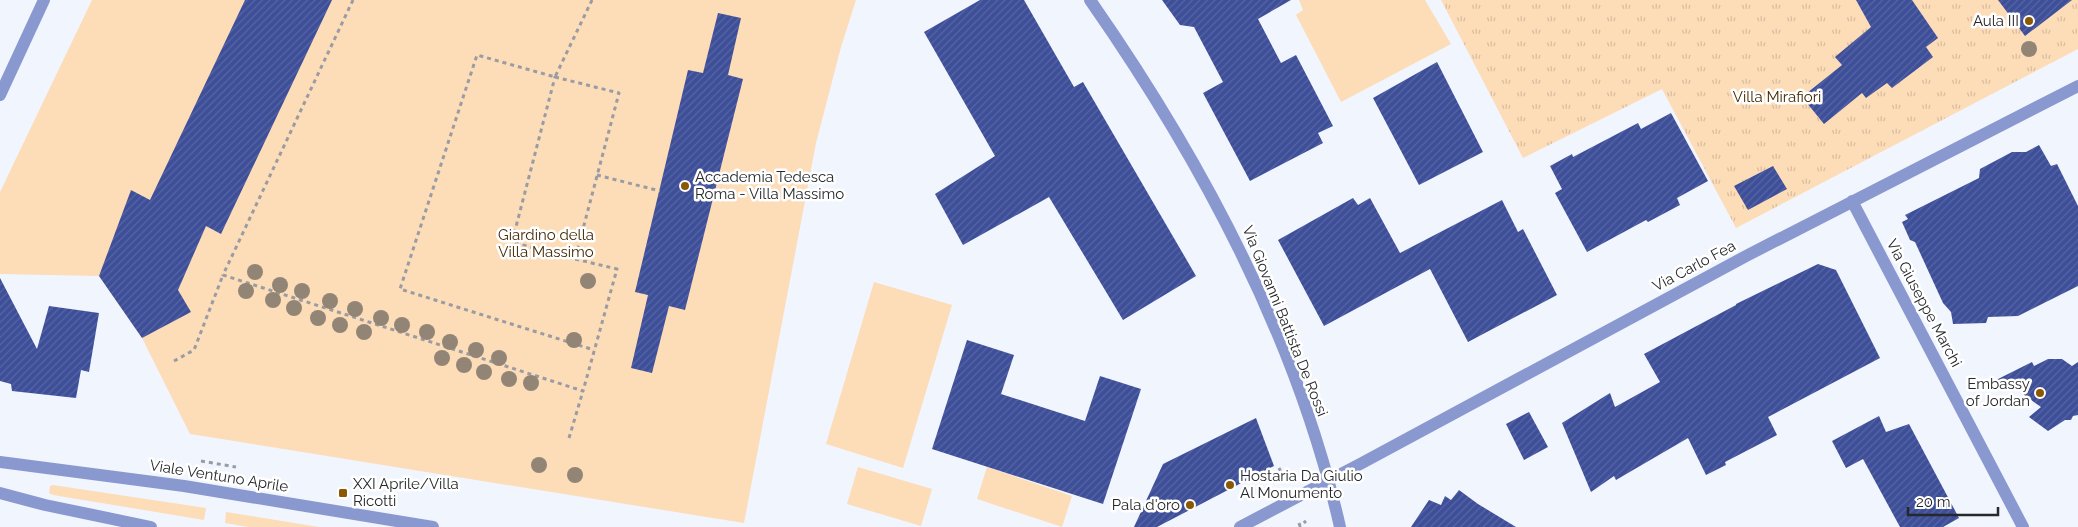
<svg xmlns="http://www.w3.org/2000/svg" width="2078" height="527" font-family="Raleway,sans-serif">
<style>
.green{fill:#fddcb8}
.park{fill:url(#park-tufts)}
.building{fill:url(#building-hatch)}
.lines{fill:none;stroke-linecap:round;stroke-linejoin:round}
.path{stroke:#999ca2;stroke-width:3;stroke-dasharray:4 4;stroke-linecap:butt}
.minor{stroke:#8999cf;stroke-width:12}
.tree{fill:#928576}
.poi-dot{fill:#8a5702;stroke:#fff;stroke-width:2}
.labels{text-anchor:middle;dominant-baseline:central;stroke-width:5;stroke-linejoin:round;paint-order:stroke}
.poi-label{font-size:15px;fill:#26282b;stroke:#fff;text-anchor:end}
.park-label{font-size:15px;fill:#442a06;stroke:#fff}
.street-label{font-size:15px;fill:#26282b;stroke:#fff}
</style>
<defs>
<pattern id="park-tufts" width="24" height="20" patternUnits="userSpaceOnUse" patternTransform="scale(1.25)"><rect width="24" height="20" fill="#fddcb8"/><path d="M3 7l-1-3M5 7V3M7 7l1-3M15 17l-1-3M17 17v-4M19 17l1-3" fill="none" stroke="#d9bd9e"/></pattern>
<pattern id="building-hatch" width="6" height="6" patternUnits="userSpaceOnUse" patternTransform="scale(1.25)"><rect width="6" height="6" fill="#3e4f9a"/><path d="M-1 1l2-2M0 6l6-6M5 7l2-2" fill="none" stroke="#5865a1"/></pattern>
</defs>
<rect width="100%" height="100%" fill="#f1f5fe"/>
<path class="green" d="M92,0H856L841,47L816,143L744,523L190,434L142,338L99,276L0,274V192Z
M1299,0H1425L1451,44L1341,102L1296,15L1303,10Z
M874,282L952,305L903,468L826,444Z
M858,467L932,489L921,526L847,504Z
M987,467L1072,496L1062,527L977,499Z
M53,485L206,508L204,520L53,495L49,493L50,486Z
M226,512L319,527H248L225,523Z"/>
<path class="park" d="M1441,0H2078V49L1736,228L1662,89L1523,158Z"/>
<path class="building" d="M245,0H332L221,234L206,226L178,290L191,312L142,338L99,276L131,190L150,200Z
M980,0H1024L1074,87L1083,82L1196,276L1123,320L1049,197L963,245L935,194L995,156L924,32Z
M1162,0H1291L1258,19L1281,63L1296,55L1333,126L1318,133L1323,143L1250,181L1203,93L1223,82L1194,27L1180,25Z
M1856,0H1912L1938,38L1926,47L1933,57L1892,88L1887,83L1866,98L1862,93L1824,124L1802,97L1842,65L1835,57L1871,27Z
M1998,0H2072L2025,36Z
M718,13L741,18L728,75L743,79L685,310L669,306L652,373L631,368L648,295L635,292L688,70L703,73Z
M1437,62L1483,152L1419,185L1373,98Z
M1671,113L1708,181L1677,198L1680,205L1648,222L1646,220L1587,252L1555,193L1562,189L1550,166L1572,154L1573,157L1638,123L1641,129Z
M2039,145L2051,166L2057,164L2078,206V286L2018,316L1988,317L1986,323L1953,324L1951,312L1943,303L1915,242L1910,240L1902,222L1908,219L1905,215L1979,178L1980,169L2012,152H2026Z
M1773,166L1787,189L1748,210L1734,186Z
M1353,198L1358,205L1370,198L1400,253L1502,200L1518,232L1523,229L1557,295L1468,342L1430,269L1324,326L1278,240Z
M1818,264L1836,270L1880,358L1768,417L1777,435L1725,462L1726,465L1706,475L1688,438L1616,480L1614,476L1591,492L1562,423L1610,393L1615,407L1660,382L1644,354L1736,305V304Z
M0,278L37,349L49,306L99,313L89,372L81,370L76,398L12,391L11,384L0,381Z
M967,340L1014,355L1001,394L1085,421L1100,376L1141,389L1103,504L932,449Z
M2048,359H2062L2072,366L2078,362V415L2073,416L2071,420H2065L2048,431L2029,417L2041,407L2024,395L2022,389L1994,381L2032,362L2034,366Z
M1529,412L1548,447L1524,460L1506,424Z
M1879,416L1886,432L1909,424L1959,518L1943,527H1900L1863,459L1846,468L1832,441Z
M1256,418L1274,466L1157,527H1134L1163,464Z
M1459,490L1478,504L1516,527H1411L1429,500L1441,505L1445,496L1451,500Z"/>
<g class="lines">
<path class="path" d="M353,0L223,275L583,391L617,269L575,259
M592,0L555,77L477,55L400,289L594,350
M555,77L619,93L575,259L512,242Z
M597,175L660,191
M174,361L194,350L223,275
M569,438L583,391
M201,461L236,467
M1279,468L1282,474
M1299,523L1300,526L1306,521"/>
<path class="minor" d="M1090,0C1201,159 1297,337 1340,527
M0,95L44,0
M1852,201L2023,527
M0,462L184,486L433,527
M0,493L45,505L151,527
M1240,527L1362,463L1748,255L2078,86"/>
</g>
<g class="tree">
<circle cx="2029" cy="49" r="8"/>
<circle cx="255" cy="272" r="8"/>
<circle cx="588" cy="281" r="8"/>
<circle cx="280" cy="285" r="8"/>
<circle cx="246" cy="291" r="8"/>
<circle cx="302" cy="291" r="8"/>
<circle cx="273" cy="300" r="8"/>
<circle cx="330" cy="301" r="8"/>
<circle cx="294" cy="308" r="8"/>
<circle cx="355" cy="309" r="8"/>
<circle cx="318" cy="318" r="8"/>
<circle cx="381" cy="318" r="8"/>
<circle cx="340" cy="325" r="8"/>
<circle cx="402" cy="325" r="8"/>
<circle cx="364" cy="332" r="8"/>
<circle cx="427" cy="332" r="8"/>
<circle cx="574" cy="340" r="8"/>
<circle cx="450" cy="342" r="8"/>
<circle cx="476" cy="350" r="8"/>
<circle cx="442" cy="358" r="8"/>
<circle cx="499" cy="358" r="8"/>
<circle cx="464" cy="365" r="8"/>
<circle cx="484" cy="372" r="8"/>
<circle cx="509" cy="379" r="8"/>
<circle cx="531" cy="383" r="8"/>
<circle cx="539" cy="465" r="8"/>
<circle cx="575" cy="475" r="8"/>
</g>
<g class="poi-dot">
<circle cx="2029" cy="21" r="5"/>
<circle cx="685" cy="186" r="5"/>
<circle cx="2040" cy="393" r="5"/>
<circle cx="1230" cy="485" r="5"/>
<rect x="338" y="488" width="10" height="10" rx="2.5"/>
<circle cx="1190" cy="505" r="5"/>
</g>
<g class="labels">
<g class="poi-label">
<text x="2019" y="21">Aula III</text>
<text x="695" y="177" text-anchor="start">Accademia Tedesca<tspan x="695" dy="17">Roma - Villa Massimo</tspan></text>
<text x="2030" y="384">Embassy<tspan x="2030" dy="17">of Jordan</tspan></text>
<text x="1240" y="476" text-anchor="start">Hostaria Da Giulio<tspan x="1240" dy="17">Al Monumento</tspan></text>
<text x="353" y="484" text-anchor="start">XXI Aprile/Villa<tspan x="353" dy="17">Ricotti</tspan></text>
<text x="1180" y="505">Pala d'oro</text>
</g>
<g class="park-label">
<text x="1777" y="97">Villa Mirafiori</text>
<text x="546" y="235">Giardino della<tspan x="546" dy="17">Villa Massimo</tspan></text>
</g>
<g class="street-label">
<text transform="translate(1694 266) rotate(-28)">Via Carlo Fea</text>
<text transform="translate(1924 303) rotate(62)">Via Giuseppe Marchi</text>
<text transform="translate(1285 321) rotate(68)">Via Giovanni Battista De Rossi</text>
<text transform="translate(219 476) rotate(9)">Viale Ventuno Aprile</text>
</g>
</g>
<path d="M1908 507v8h90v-8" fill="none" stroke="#26282b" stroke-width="2.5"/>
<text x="1916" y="507" font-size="15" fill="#26282b" stroke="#ffffff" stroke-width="4" paint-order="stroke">20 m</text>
</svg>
